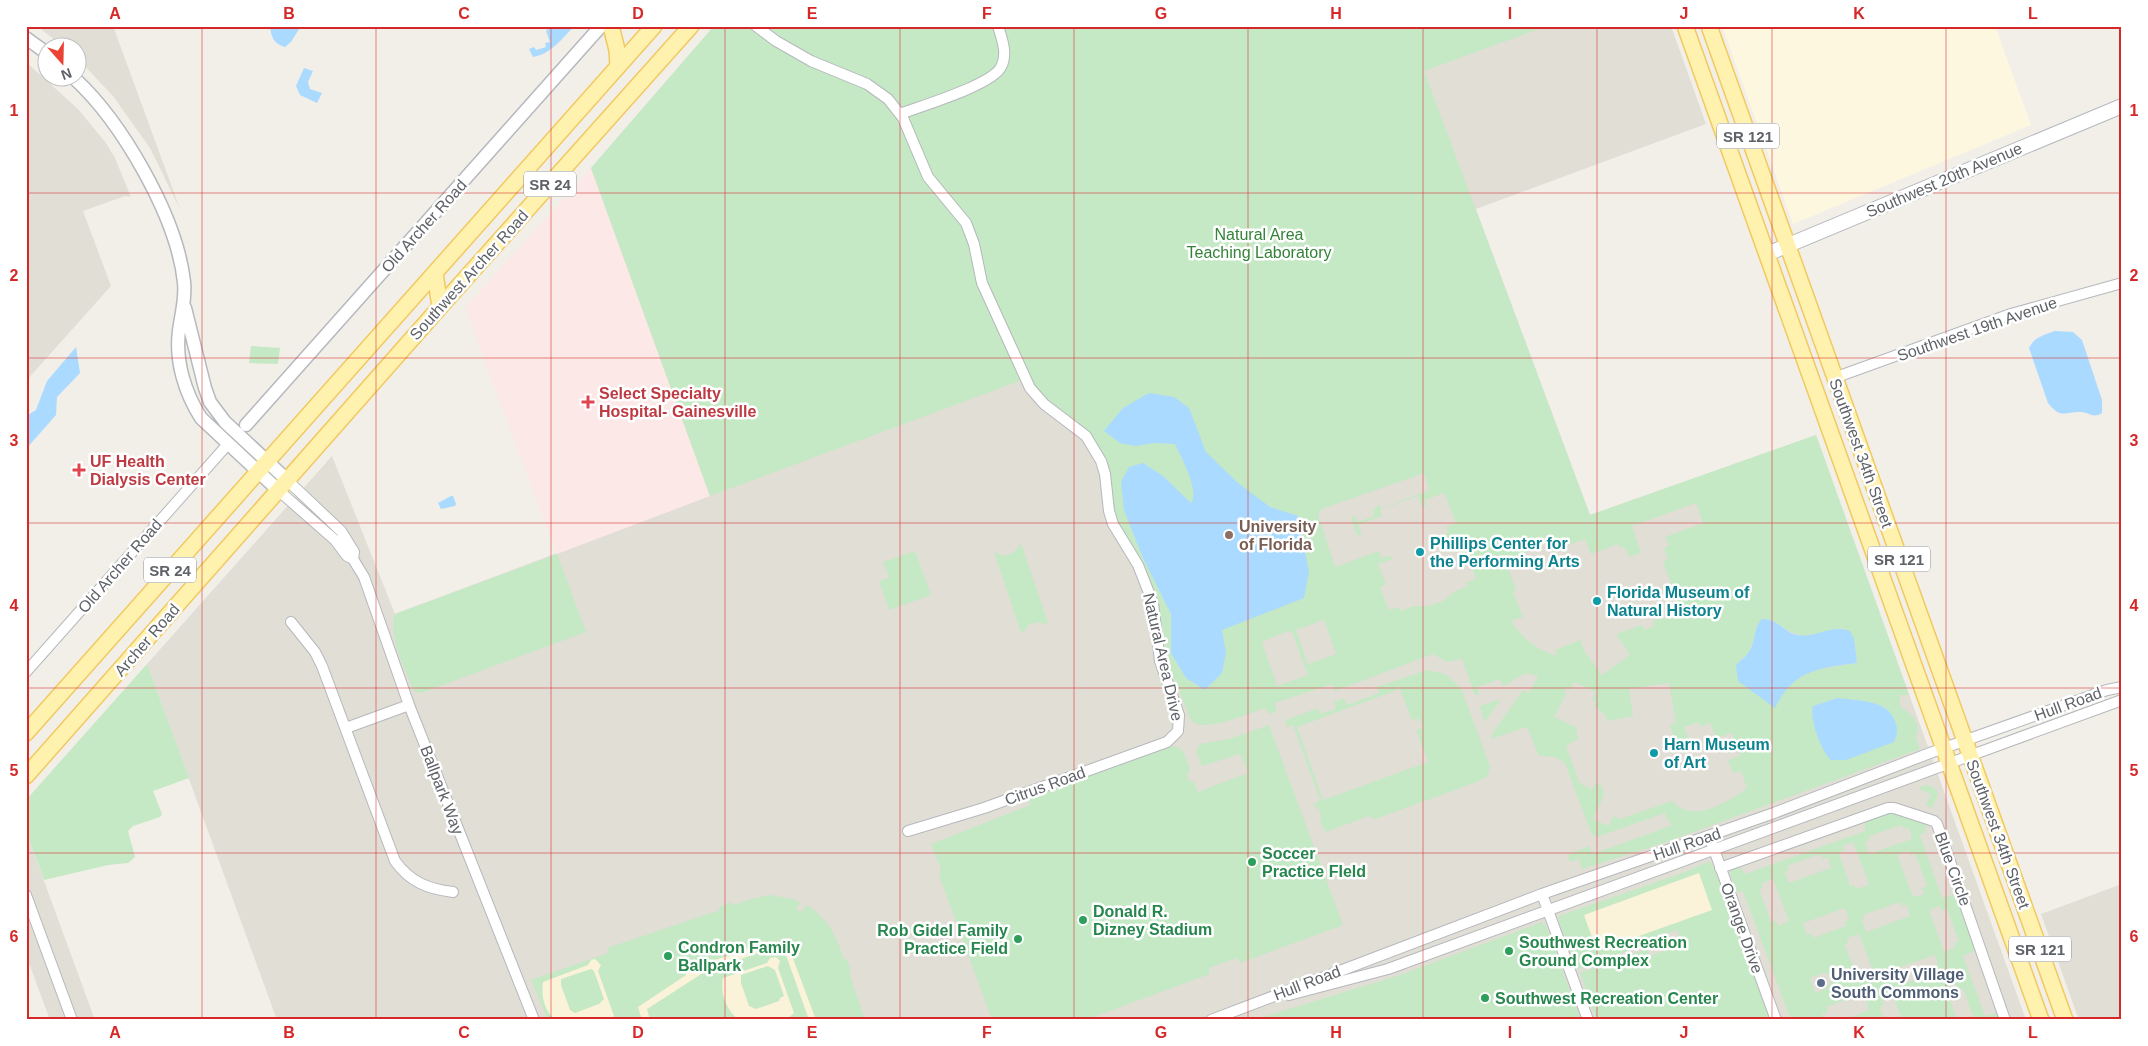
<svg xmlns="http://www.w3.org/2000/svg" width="2148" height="1046" font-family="Arial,sans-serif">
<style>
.commercial{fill:#fef7e0}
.education{fill:#e1ded6}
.medical{fill:#fce8e6}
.green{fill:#c5e8c5;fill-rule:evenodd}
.sand{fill:#fbf3d9;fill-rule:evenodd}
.water{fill:#aadaff}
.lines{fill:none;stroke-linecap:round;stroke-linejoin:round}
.minor-casing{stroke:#b5b8bc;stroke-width:12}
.tertiary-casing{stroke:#b5b8bc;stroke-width:15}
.secondary-casing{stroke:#b6babf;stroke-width:16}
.primary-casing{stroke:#f2c960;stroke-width:18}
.minor{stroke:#fff;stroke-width:10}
.tertiary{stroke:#fff;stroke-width:12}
.secondary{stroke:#fff;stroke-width:14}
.primary{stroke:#fff2af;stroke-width:15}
.grid{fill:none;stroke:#d62828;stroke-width:1;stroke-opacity:0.55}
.health-dot{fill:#e0444e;stroke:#fff;stroke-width:2}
.education-dot{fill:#8d6e63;stroke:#fff;stroke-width:2}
.culture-dot{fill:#0f9aa8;stroke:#fff;stroke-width:2}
.leisure-dot{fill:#2e9e5b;stroke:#fff;stroke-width:2}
.service-dot{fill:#5c6f8a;stroke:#fff;stroke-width:2}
.labels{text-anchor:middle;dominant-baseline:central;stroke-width:5;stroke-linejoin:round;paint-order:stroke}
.shield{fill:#fff;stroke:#8f9295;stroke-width:1}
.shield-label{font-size:15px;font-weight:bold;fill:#5f6368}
.street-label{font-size:16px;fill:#5f6368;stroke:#fff}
.park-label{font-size:16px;fill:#348238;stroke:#fff}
.health-label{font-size:16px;font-weight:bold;fill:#be3a42;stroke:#fff;text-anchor:start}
.education-label{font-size:16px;font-weight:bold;fill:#785e54;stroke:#fff;text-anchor:start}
.culture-label{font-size:16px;font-weight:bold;fill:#0d838f;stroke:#fff;text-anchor:start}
.leisure-label{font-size:16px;font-weight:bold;fill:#27864d;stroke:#fff;text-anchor:start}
.service-label{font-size:16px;font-weight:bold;fill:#4e5e75;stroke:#fff;text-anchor:start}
.neatline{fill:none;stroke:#d62828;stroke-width:2}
.grid-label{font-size:16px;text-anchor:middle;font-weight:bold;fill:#d62828}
</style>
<rect width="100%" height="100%" fill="#f1efe8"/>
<path class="commercial" d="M1722,26H1995L2031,125L1793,224Z"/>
<path class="education" d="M37,26H113L180,209L150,148L113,96L78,59V48L64,47Z
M714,26H1671L1706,124L1476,209L1590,515L1816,435L2026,1020H277L147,664L332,456L395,614L709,496L591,168Z
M26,62L78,109L106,143L115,158L131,197L125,196L83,211L111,286L26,381Z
M26,832L95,1020H50L26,955Z
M2122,884V1020H2079L2041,914Z"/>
<path class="medical" d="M591,168L710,496L557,554L465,308Z"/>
<path class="green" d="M714,26H1547L1424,71L1590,515L1816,435L1909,695H1901L1899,703L1902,708L1913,716L1918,728L1916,738L1920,749L1658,845L1582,869L1356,952L1582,869L1579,859L1570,862L1567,855L1589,846L1593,854L1673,825L1667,820L1665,813L1597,837L1591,833L1565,763L1555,757L1539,756L1527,727L1491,739L1492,734L1523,690L1529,693L1538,677C1520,668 1517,681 1503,686L1500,679L1477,687L1479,694L1475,695L1462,659L1447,662L1433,654L1335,691L1332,684L1275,703L1277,711L1269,714L1265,708C1246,714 1209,732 1192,722L1170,669L1156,594L1144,567L1117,521L1114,508L1111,480L1105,459L1093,437L1049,403L1038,390L1030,377L710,496L591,168ZM1424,473L1429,490L1381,509L1379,505L1373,509L1374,516L1358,522L1355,516H1351L1357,535H1362L1358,525L1382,516L1380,510L1418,496L1422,507L1426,505L1425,500L1444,493L1456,523L1446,527L1448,533L1439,537L1441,541L1455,536L1462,555L1467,554L1476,579L1467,582L1468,586L1455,591L1443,601L1429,606H1413L1401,611L1399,607L1389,610L1380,587L1386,585L1378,564L1393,559L1391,556L1381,558L1379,551L1335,567L1318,514L1322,509ZM1696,503L1703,523L1665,537L1669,546L1664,548L1668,559L1663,561L1681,611L1653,621L1654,626L1644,630L1642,625L1616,634L1630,655L1602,675L1583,649L1581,640L1555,650L1557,656C1537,650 1522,638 1511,621L1523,617L1513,592L1516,591L1506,561L1521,555L1523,562L1527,561L1523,545L1553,534L1558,549L1585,539L1591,554L1618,544L1620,548L1624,547L1630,557L1641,553L1632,526ZM1771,619C1785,629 1798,639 1816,635C1825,633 1833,629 1843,628L1854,639L1857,662C1819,671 1794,667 1775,707L1738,681L1740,660L1748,654L1755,636ZM1324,620L1336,654L1308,664L1296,630ZM1288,631L1292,632L1308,675L1277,686L1262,642ZM1574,682L1596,692L1592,700L1596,702L1594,706L1605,715L1608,721L1633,716L1629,689L1669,683L1676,723L1670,724L1673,737L1680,741L1683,749L1691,746L1684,727L1699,722L1700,727L1710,723L1716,738L1732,733L1740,756L1728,760L1733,773L1741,771L1747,788C1728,802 1693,825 1672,801L1620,819L1614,816L1608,826L1593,819L1604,795L1602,786L1595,783L1592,790L1579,782L1566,746L1578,739L1576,727L1554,717L1566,694L1564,693L1566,688L1570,690Z
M251,346L280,348L278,364L249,363Z
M1021,543L1048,623L1045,624L1038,622L1028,625L1025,631L1021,633L994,552L1005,556L1014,552Z
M915,551L931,595L889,610L879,581L889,578L883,562Z
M557,554L586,632L421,693L414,691C405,668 388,638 395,614Z
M147,664L189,778L153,791L162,814L160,817L133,826L128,831L135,857L128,863L108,865L44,880L26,832V800Z
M1427,670L1445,674L1461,688L1490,766L1488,776L1477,782L1375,819L1369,816L1326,832L1321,824L1320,811L1313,805L1320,800L1293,725L1286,727V720L1318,708L1320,714L1336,709L1334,702L1344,698L1347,705L1379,693L1377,687ZM1400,689L1412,720L1419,718L1423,728L1416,730L1428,762L1323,800L1297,727Z
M1501,699L1487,719L1484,721L1480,706Z
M1269,725L1343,925L1240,963L1237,958L1209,968L1210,974L1085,1020H992L939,875L941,869L931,844L1030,805L1032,808L1028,798L1170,746C1184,745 1186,758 1190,769L1187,775L1189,781L1194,782L1198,792L1248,773L1240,754L1202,766L1196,752L1200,744L1229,739Z
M1927,785L1936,789L1938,795L1932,808L1926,805L1931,794L1921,790L1919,787Z
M1888,812L1927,824L1924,833L1920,835L1942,898L1952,895L1958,898L1976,949L1974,951L1963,956L1985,1016L1995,1013L1998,1015L1999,1020H1974L1963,988L1958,989L1956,984L1946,988L1957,1020H1902L1894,997L1882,1001L1884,1005L1880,1007L1884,1020H1843L1869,1010L1866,999L1861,1000L1859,995L1826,1007L1828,1012L1822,1014L1824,1020H1791L1743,891L1738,892L1735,890L1730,873C1733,868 1737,867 1742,869L1745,874L1865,831V821ZM1902,825L1904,829L1909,827L1912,839L1869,854L1865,842L1870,840L1869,836ZM1853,842L1869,885L1856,889L1854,885L1850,886L1839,853L1844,851L1842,846ZM1908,851L1910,855L1915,853L1927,886L1922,888L1924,894L1913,897L1897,855ZM1821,854L1823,859L1828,857L1831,868L1789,883L1784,872L1789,870L1788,865ZM1773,879L1789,921L1778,926L1776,921L1771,922L1759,889L1763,887L1762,883ZM1900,902L1902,906L1907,905L1910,916L1866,932L1862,920L1864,919L1863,915ZM1940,906L1942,910L1947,909L1959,942L1954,943L1955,948L1944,952L1929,910ZM1845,908L1849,919L1845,921L1846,926L1813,938L1811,933L1807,935L1803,923ZM1859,934L1875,976L1863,981L1861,976L1857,977L1845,945L1848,943L1847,938ZM1935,955L1938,966L1934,968L1935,973L1903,984L1901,980L1896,982L1892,970ZM1826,972L1828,975L1831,974L1833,980L1830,982L1831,984L1826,986L1827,989L1815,993L1810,978Z
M1709,861L1714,868L1770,1020H1597L1580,973L1647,949L1650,956L1683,944L1677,930L1645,941L1646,944L1577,970L1559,922V916L1685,872Z
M770,895L793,899L800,902L796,909L802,912L806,905C828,917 836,936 844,959H847L851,971L849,972L865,1020H548L531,980L608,953L607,948L720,910L719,907L731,902L733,905L751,899Z
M1542,922L1546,926L1581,1020H1253L1397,976Z"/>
<path class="sand" d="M1699,873L1712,910L1597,951L1584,915Z
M771,942L785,947L791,953L816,1020H809L786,955L775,949H770L706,971L647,1009L650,1020H642L638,1007L686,975L685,972L699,963L700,965L762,944Z
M776,957L780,961L778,968L794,1013L786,1020H739C726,1010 720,994 723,978L767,963L770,958ZM768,966L775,970L784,996L780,998L779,1001L756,1009L749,1006L741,983V975Z
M595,959L601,965L598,971L614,1016L610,1020H555C544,1010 541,996 543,982L588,965L591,960ZM591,969L594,971L604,999L599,1004L575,1013L570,1010L561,985V979Z"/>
<path class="water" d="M270,26H301L291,42L285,47C274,44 271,37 270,26Z
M551,26H574C562,39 551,54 533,57L529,49L534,47L536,50L546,47L545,43L550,42L546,31Z
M304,68L313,71L308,82L310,89L322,93L317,103L300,95L296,86Z
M2055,331L2073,332L2082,340L2102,400V413C2092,419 2090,412 2080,412C2063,412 2061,419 2048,403L2029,348C2034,337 2044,335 2055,331Z
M76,347L80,373L57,397L56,415L26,449V416L36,410L47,381Z
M1149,393L1174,397L1189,408L1206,452L1238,483L1270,507L1298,516L1309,572L1304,598L1222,630L1226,653L1222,673L1205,690L1186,678L1171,653V614L1143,558L1124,510L1121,482L1129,467L1143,463L1163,476L1191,503C1200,491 1181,457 1175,444L1154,443L1135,446L1120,443L1104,431L1123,408Z
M451,496H453L456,504L455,506L441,509L438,503Z
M1762,619C1779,619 1783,632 1797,635C1818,638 1830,624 1850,631L1854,639L1857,663C1819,668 1793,670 1775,708L1738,681L1736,665C1740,660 1745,658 1748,653C1756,644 1753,627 1762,619Z
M1837,698C1856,701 1886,699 1894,719C1898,728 1898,733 1894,742L1846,760H1831C1821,751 1809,718 1813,706Z"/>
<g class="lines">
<defs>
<path id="minor" d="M756,26L776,41L811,61L867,84L888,99L903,118L928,177L966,223L974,244L982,283L1030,388L1044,404L1086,436L1101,461L1105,474L1109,511L1113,524L1138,565L1153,603L1160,661L1179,715L1178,731L1167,742L984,808L908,831
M900,114C921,106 992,85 1001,67C1008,54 1002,39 998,26
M1834,378L2011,314L2122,283
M287,480L341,531L354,552L353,559
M278,490L335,540L347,556L353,559L364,577L409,705L534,1020
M291,622L315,652L322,666L395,861C410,882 428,889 453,892
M26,672L228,444
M346,728L409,705
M1712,844L1776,1020
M1720,868L1888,808H1894L1934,821L1937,824L2005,1020
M1542,894L1588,1020
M26,895L72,1020
M1289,995L1388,969L2122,700
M1211,1020L1542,894L1774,813L1930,753L2107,690L2122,687"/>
<path id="tertiary" d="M26,38L48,54
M74,78C122,122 177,217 184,282C186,300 181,314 179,331C175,361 185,393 201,418L278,490
M185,308L205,388L210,402L225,422L287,480
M246,425L601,26"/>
<path id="secondary" d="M1767,254L2122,106"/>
<path id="primary" d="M611,26L617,50L618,66
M1685,26L2041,1020
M1709,26L2065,1020
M435,273L440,307
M26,733L654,26
M26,776L440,307L691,26"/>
</defs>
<use href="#minor" class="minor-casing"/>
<use href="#tertiary" class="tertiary-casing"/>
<use href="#secondary" class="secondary-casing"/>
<use href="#primary" class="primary-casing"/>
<use href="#minor" class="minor"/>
<use href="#tertiary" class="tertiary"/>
<use href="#secondary" class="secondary"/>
<use href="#primary" class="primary"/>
</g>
<path class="grid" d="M202,26V1020M376,26V1020M551,26V1020M725,26V1020M900,26V1020M1074,26V1020M1248,26V1020M1423,26V1020M1597,26V1020M1772,26V1020M1946,26V1020M26,193H2122M26,358H2122M26,523H2122M26,688H2122M26,853H2122"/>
<g class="health-dot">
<path d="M585.5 394.5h5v5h5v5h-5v5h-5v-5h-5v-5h5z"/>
<path d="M76.5 462.5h5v5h5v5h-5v5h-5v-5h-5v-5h5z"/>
</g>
<circle class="education-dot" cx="1229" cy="535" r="5"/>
<g class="culture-dot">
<circle cx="1420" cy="552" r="5"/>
<circle cx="1597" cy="601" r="5"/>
<circle cx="1654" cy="753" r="5"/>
</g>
<g class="leisure-dot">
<circle cx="1252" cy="862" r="5"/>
<circle cx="1083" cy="920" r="5"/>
<circle cx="1018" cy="939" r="5"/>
<circle cx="1509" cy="951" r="5"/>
<circle cx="668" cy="956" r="5"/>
<circle cx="1485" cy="998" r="5"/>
</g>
<circle class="service-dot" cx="1821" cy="983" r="5"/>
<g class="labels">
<g class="shield">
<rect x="1717" y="123.5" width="62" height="25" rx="4"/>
<rect x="524" y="171.5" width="52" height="25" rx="4"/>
<rect x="1868" y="546.5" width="62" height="25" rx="4"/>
<rect x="144" y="557.5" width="52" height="25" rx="4"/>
<rect x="2009" y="936.5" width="62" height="25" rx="4"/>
</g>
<g class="shield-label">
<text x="1748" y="136">SR 121</text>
<text x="550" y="184">SR 24</text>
<text x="1899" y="559">SR 121</text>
<text x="170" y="570">SR 24</text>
<text x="2040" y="949">SR 121</text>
</g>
<g class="street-label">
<text transform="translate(1944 180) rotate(-23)">Southwest 20th Avenue</text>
<text transform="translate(424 226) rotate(-48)">Old Archer Road</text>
<text transform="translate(469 275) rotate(-48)">Southwest Archer Road</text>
<text transform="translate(1977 329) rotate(-19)">Southwest 19th Avenue</text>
<text transform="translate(1861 453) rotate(70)">Southwest 34th Street</text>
<text transform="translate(120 566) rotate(-49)">Old Archer Road</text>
<text transform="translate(147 640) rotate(-49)">Archer Road</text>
<text transform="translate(1163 657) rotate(77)">Natural Area Drive</text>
<text transform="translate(2068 704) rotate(-20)">Hull Road</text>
<text transform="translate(1045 786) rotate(-20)">Citrus Road</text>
<text transform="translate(442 790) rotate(69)">Ballpark Way</text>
<text transform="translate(1998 834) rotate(70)">Southwest 34th Street</text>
<text transform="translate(1687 844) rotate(-19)">Hull Road</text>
<text transform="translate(1953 869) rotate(70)">Blue Circle</text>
<text transform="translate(1742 928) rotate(70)">Orange Drive</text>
<text transform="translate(1307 983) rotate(-21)">Hull Road</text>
</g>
<g class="park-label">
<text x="1259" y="234">Natural Area<tspan x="1259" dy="18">Teaching Laboratory</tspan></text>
</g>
<g class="health-label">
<text x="599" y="393">Select Specialty<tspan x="599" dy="18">Hospital- Gainesville</tspan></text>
<text x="90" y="461">UF Health<tspan x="90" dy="18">Dialysis Center</tspan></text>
</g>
<g class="education-label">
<text x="1239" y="526">University<tspan x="1239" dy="18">of Florida</tspan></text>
</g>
<g class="culture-label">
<text x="1430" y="543">Phillips Center for<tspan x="1430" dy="18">the Performing Arts</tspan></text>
<text x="1607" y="592">Florida Museum of<tspan x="1607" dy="18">Natural History</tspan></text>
<text x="1664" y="744">Harn Museum<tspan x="1664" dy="18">of Art</tspan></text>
</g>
<g class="leisure-label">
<text x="1262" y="853">Soccer<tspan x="1262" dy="18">Practice FIeld</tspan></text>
<text x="1093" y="911">Donald R.<tspan x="1093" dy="18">Dizney Stadium</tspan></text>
<text x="1008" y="930" text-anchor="end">Rob Gidel Family<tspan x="1008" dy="18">Practice Field</tspan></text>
<text x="1519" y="942">Southwest Recreation<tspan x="1519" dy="18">Ground Complex</tspan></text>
<text x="678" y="947">Condron Family<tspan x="678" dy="18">Ballpark</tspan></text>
<text x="1495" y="998">Southwest Recreation Center</text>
</g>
<g class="service-label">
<text x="1831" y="974">University Village<tspan x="1831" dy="18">South Commons</tspan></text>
</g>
</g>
<rect width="2148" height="1046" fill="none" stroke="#ffffff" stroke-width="55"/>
<g transform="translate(62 62) rotate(160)"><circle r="24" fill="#ffffff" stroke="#bfc1c3"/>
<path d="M0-4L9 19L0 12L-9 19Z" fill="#ea4335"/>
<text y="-8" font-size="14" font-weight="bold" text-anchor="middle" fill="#5f6368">N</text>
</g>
<rect x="28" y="28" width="2092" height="990" class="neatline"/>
<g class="grid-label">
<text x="115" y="19">A</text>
<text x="289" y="19">B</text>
<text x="464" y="19">C</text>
<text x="638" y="19">D</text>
<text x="812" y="19">E</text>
<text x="987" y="19">F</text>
<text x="1161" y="19">G</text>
<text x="1336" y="19">H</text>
<text x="1510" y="19">I</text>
<text x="1684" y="19">J</text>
<text x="1859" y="19">K</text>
<text x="2033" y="19">L</text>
<text x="14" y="116">1</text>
<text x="2134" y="116">1</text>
<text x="14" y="281">2</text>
<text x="2134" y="281">2</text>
<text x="14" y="446">3</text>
<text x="2134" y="446">3</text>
<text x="14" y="611">4</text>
<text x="2134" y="611">4</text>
<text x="14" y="776">5</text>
<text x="2134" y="776">5</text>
<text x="14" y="942">6</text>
<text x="2134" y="942">6</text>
<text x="115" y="1038">A</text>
<text x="289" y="1038">B</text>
<text x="464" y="1038">C</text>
<text x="638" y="1038">D</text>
<text x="812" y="1038">E</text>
<text x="987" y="1038">F</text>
<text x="1161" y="1038">G</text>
<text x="1336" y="1038">H</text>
<text x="1510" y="1038">I</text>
<text x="1684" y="1038">J</text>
<text x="1859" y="1038">K</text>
<text x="2033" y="1038">L</text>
</g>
</svg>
